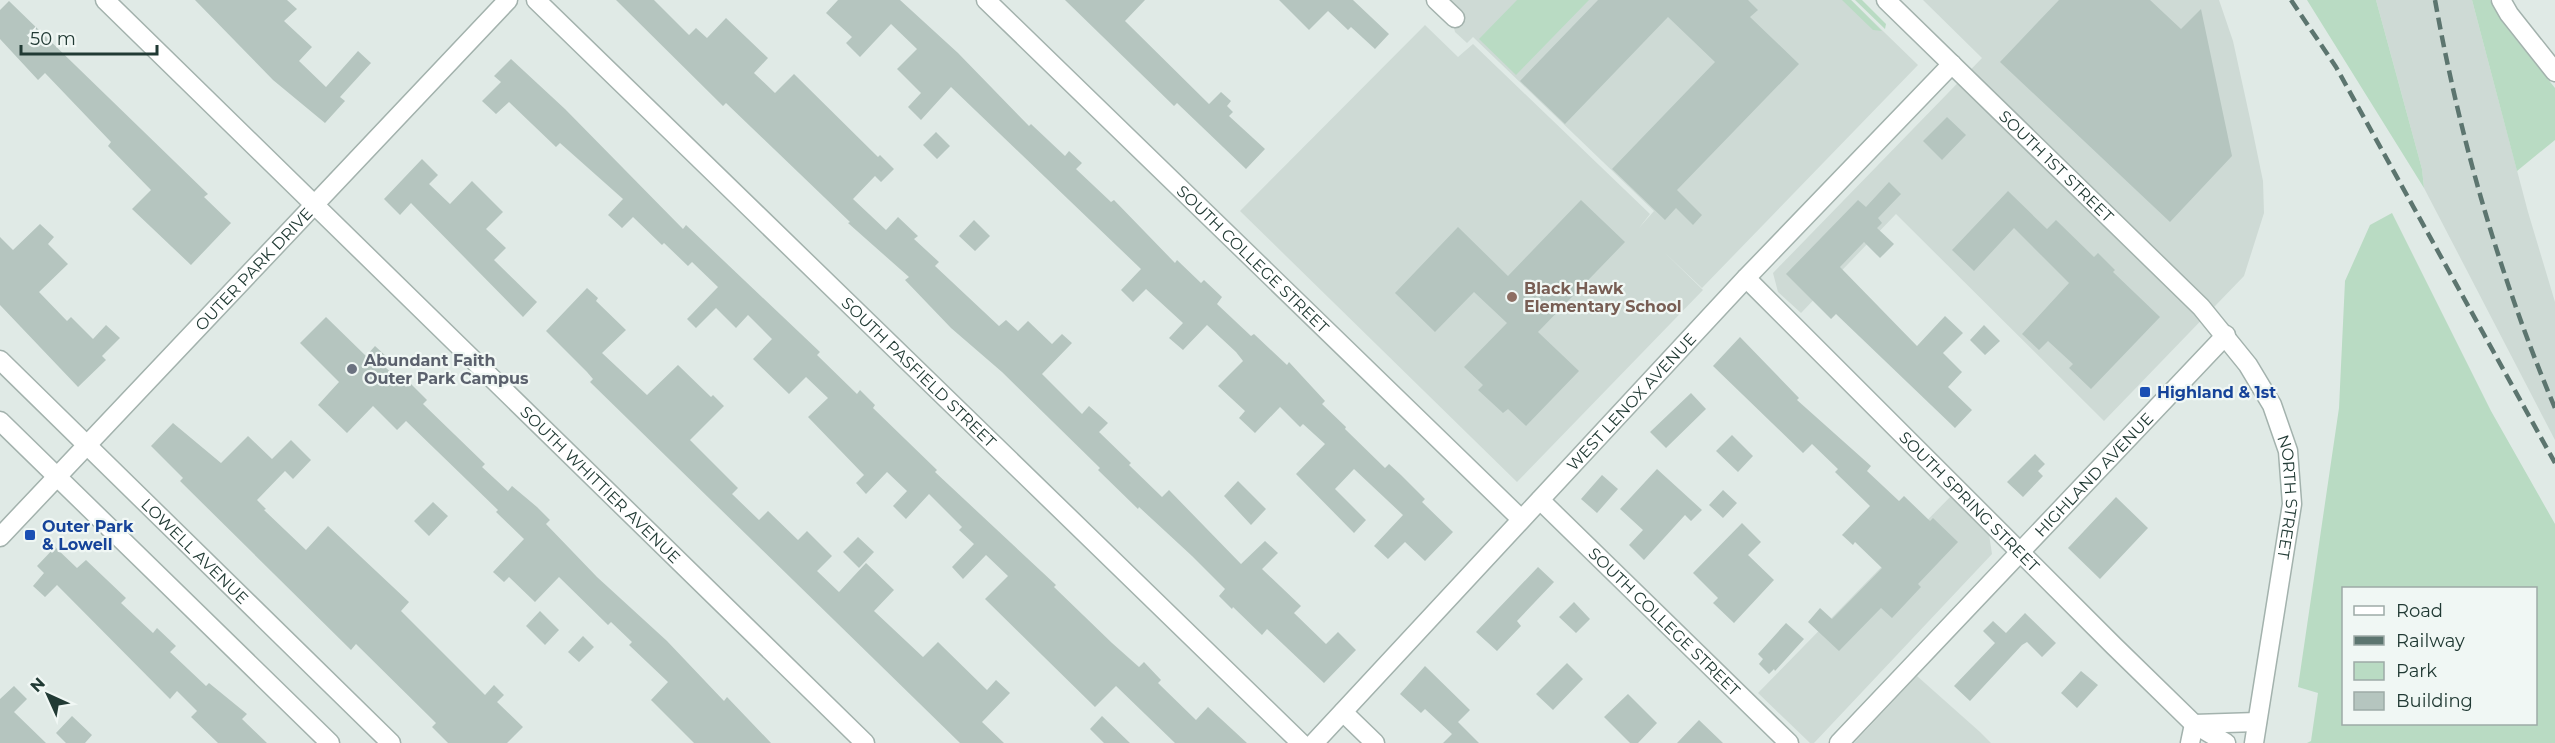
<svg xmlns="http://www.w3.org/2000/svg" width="2555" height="743" font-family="Montserrat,sans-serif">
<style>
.built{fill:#cedad5}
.green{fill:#b9dbc3;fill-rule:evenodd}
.building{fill:#b5c5bf}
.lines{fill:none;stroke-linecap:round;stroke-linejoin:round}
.minor-casing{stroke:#a3b2ad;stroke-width:21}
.tertiary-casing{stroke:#a3b2ad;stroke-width:21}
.minor{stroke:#fff;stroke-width:18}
.tertiary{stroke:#fff;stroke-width:18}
.rail{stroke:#5c756f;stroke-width:4.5;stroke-dasharray:12 6;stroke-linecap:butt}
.education-dot{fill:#8d6e63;stroke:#f0f7f4;stroke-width:2}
.worship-dot{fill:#6b7280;stroke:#f0f7f4;stroke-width:2}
.transit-dot{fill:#1a4fb4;stroke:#f0f7f4;stroke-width:2}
.labels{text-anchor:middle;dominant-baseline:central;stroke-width:4.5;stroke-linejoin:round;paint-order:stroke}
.street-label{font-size:16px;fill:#213a34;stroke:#f0f7f4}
.education-label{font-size:16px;font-weight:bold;fill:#785e54;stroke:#f0f7f4;text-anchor:start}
.worship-label{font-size:16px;font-weight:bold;fill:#5b616d;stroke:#f0f7f4;text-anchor:start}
.transit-label{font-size:16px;font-weight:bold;fill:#164399;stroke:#f0f7f4;text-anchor:start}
</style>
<rect width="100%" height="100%" fill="#e0eae6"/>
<path class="built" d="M1447,0H1851L1918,65L1702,288L1664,252L1703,290L1517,482L1240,211L1425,25L1458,57L1473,44L1650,214L1639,228L1654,211L1473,37L1467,43L1455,32Z
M1923,0H2219L2233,41L2251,123L2263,181L2264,213L2244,276L2104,421L1896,214L1801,313L1778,292L1773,273L1982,58Z
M2376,0H2472L2528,212L2555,302V440L2424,188L2422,169Z
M1952,495L1989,534L1992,554L1814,743H1810L1758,693Z
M1917,676L1980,732L1991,743H1854Z"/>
<path class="green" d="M1517,0H1589L1516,75L1479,39Z
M1842,0H1851L1882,31L1873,30Z
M1855,0H1862L1886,24L1885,29Z
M2307,0H2376L2422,169L2424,188Z
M2472,0H2490L2503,23L2555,88V140L2517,171Z
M2392,213L2491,411L2555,524V743H2307L2311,741L2318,693L2298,687L2339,408L2345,281L2370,225ZM2344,588H2536V724H2344Z"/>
<path class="building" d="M195,0H287L297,9L284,21L312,47L299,61L326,87L358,51L371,63L340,97L345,101L325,123L273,80Z
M616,0H654L689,35L696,28L707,38L726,18L768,58L754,73L775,93L794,74L878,157L880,155L894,169L881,182L875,176L853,199L886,230L898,217L918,236L914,239L939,262L935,266L999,326L1006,320L1018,331L1028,321L1052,344L1062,334L1072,343L1042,374L1082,414L1089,406L1108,423L1099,432L1131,463L1129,465L1162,497L1169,490L1241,564L1265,541L1278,553L1262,569L1301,606L1294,613L1326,644L1338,632L1356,650L1324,683L1267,629L1262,635L1233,607L1232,609L1219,596L1225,589L1192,556L1139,507L1138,509L1098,470L1100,468L1002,372L951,328L905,280L909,277L848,223L850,222L726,103L723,106Z
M838,0H900L958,53L1029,126L1031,124L1065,156L1069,151L1082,163L1076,169L1111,202L1114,200L1175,263L1177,260L1201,283L1204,280L1222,297L1217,304L1251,336L1254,334L1287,365L1289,362L1325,401L1322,404L1346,427L1345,429L1385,468L1389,464L1401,475L1425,499L1422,502L1453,532L1425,561L1405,542L1388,559L1374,546L1403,515L1354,469L1335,489L1366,520L1354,533L1296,474L1325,444L1303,424L1300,427L1280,407L1255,433L1239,418L1245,411L1218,386L1243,361L1236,352L1207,325L1183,350L1169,338L1183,323L1146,289L1133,302L1121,290L1141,269L951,87L921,120L908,107L921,93L897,69L917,49L891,24L860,57L846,43L852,37L826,13Z
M1065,0H1145L1125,21L1209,104L1221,92L1231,101L1227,106L1233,112L1229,116L1265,149L1246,169L1177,103L1174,106Z
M1279,0H1353L1389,34L1375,49L1351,27L1348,30L1328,11L1309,30Z
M1598,0H1748L1758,10L1750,17L1799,64L1677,190L1702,215L1693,225L1676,208L1665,220L1612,169L1715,62L1668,17L1565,124L1520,81Z
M2059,0H2150L2181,29L2201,9L2232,156L2170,222L2000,62Z
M9,1L208,194L204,197L231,223L191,265L132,209L151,190L108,146L111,142L45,73L38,80L0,39V10Z
M511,59L565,109L683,229L686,225L820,352L817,355L857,394L860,390L875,405L873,408L937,470L935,472L1056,585L1054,587L1112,643L1139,667L1144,662L1161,680L1158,683L1196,720L1208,707L1247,743H1175L1116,686L1095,707L985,599L1008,576L986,555L963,579L952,567L974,544L959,530L962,527L929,494L906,519L893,506L907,491L887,472L866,494L856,483L864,475L808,417L828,398L806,377L789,394L753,359L772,339L748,315L736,328L716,308L696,328L687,319L718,287L692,262L688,266L664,243L662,245L633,217L622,228L608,215L623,199L560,143L556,147L509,102L496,114L482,101L501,82L494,76Z
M1947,117L1966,135L1942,160L1923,141Z
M936,132L950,146L937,159L923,145Z
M422,159L438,175L429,184L450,204L472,181L503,212L486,229L506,248L494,260L537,302L523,317L411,203L400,215L384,199Z
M1889,182L1901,194L1878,218L1882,223L1877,228L1894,244L1880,258L1864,242L1840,267L1917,346L1945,316L1963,333L1943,353L1962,372L1948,387L1972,410L1955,428L1836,314L1831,319L1786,274L1858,200L1866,207Z
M2008,191L2047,229L2056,220L2094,257L2098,253L2115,270L2113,272L2160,317L2091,389L2069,368L2073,364L2048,341L2039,350L2022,334L2069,283L2014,228L1974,271L1952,250Z
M1581,200L1625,242L1538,332L1579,371L1526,426L1508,409L1503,413L1478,390L1483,385L1464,367L1507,323L1474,292L1435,332L1395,293L1458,227L1508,276Z
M974,220L990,236L975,251L959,236Z
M40,224L54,237L48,244L68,264L39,292L67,321L71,317L93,339L106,325L120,338L102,356L106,360L78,387L0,305V237L13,250Z
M587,288L598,298L596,301L626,330L602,353L647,395L678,365L711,397L713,395L724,406L690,440L738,488L732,494L759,520L768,511L798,540L807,531L832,556L817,571L839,592L866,563L894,590L874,611L923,657L938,642L987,690L996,680L1010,693L982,722L1004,743H960L590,382L593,379L587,372L546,331Z
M326,317L366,356L375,346L388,358L382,364L406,387L410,383L427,400L423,404L485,464L482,467L508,491L512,486L537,507L550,520L546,524L597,577L667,641L724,701L727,697L771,743H694L651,700L668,682L629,645L632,642L611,622L608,625L559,577L535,602L509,577L504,582L493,572L524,539L496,512L498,510L406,421L397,430L373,406L347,433L318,405L339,382L300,343Z
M1984,325L2000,341L1985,355L1970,340Z
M1740,337L1799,398L1797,400L1871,466L1867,471L1899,501L1904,496L1930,521L1933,518L1958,542L1918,584L1921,587L1892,618L1881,608L1839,651L1808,622L1820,608L1832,619L1882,568L1855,542L1853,545L1842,535L1870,506L1835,472L1838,469L1812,444L1803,453L1713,366Z
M1691,393L1706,409L1666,448L1650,432Z
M173,423L221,463L248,436L272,459L291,440L311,460L293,479L285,471L257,500L266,509L264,510L306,550L328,526L409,602L401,611L485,695L494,685L504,695L497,702L523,727L507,743H448L432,727L436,723L356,644L351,650L180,481L183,478L151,446Z
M1732,435L1753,456L1738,472L1716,451Z
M2035,454L2045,464L2038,471L2043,476L2023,497L2007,482Z
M1657,469L1702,510L1691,521L1685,515L1644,560L1629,545L1643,530L1620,509Z
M1602,475L1618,489L1597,513L1581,499Z
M1238,481L1266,509L1251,525L1224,496Z
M1723,490L1737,503L1723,518L1709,505Z
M2116,497L2148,528L2100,579L2068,548Z
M433,502L448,516L429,536L414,521Z
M1742,523L1761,542L1748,555L1774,580L1734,623L1713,603L1718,598L1693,573Z
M858,537L874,552L859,568L843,552Z
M55,547L77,568L86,560L126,598L121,603L153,633L157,628L176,646L170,652L206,686L209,683L247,714L242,719L267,743H218L191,717L197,711L177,691L170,699L57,585L45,597L33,586L44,573L37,566Z
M1538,567L1554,582L1517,621L1521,626L1497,651L1476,632Z
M1574,602L1590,619L1576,633L1559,617Z
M540,611L559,630L545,645L526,626Z
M2025,613L2056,643L2042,657L2027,642L2022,645L1970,701L1954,686L1995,643L1983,631L1993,621L2006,633Z
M1786,623L1804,639L1775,671L1774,669L1769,674L1759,664L1763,659L1758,654Z
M583,636L594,647L579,662L568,652Z
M1567,663L1583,679L1553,710L1536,694Z
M1425,666L1470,710L1458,722L1479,743H1443L1452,734L1425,709L1421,713L1400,694Z
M2081,671L2098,685L2077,708L2061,693Z
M14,686L27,699L14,712L46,743H0V699Z
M1628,694L1657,723L1638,743H1630L1604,717Z
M72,716L92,735L85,743H66L56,733Z
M1102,716L1130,743H1104L1090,729Z
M1699,720L1723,743H1677Z"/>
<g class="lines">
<defs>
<g id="minor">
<path id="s1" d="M105,0L865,743"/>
<path id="s2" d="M536,0L1301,743"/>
<path id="s3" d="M986,0L1521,519"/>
<path d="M1436,0L1455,18"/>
<path id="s4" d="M1886,0L2201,307L2248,365L2272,405L2288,451L2292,504L2254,743"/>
<path d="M2501,0L2509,14L2555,72"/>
<path id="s5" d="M1746,278L2114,646L2194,724L2226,743"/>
<path id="s6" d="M0,360L391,743"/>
<path d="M0,421L330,743"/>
<path id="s7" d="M1540,500L1789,743"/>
<path d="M1343,712L1375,743"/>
<path d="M2194,724L2257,722"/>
<path id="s8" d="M1314,743L1746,278L1952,64"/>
<path id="s9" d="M1839,743L2226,335"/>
<path d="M2190,743L2194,724"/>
</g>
<g id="tertiary">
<path id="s10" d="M0,537L508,0"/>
</g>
</defs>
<use href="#minor" class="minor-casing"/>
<use href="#tertiary" class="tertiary-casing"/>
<use href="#minor" class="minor"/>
<use href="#tertiary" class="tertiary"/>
<path class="rail" d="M2291,0L2336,67L2555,463
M2435,0C2460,139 2500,278 2555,408"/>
</g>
<circle class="education-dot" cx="1512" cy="297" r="6"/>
<circle class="worship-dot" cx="352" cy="369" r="6"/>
<g class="transit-dot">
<rect x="2139" y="386" width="12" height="12" rx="3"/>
<rect x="24" y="529" width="12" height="12" rx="3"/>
</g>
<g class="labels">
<g class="street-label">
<text stroke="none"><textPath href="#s4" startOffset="238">SOUTH 1ST STREET</textPath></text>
<text stroke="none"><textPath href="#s3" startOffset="372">SOUTH COLLEGE STREET</textPath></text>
<text stroke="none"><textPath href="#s10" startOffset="369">OUTER PARK DRIVE</textPath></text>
<text stroke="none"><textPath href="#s2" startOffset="534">SOUTH PASFIELD STREET</textPath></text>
<text stroke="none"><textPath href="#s8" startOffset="466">WEST LENOX AVENUE</textPath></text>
<text stroke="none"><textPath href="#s9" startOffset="370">HIGHLAND AVENUE</textPath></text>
<text stroke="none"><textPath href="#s1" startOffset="693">SOUTH WHITTIER AVENUE</textPath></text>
<text stroke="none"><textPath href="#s4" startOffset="656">NORTH STREET</textPath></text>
<text stroke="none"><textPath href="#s5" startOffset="316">SOUTH SPRING STREET</textPath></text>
<text stroke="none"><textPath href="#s6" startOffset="273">LOWELL AVENUE</textPath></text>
<text stroke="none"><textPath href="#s7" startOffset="174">SOUTH COLLEGE STREET</textPath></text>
</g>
<g class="education-label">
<text x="1524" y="288">Black Hawk<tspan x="1524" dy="18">Elementary School</tspan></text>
</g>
<g class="worship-label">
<text x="364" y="360">Abundant Faith<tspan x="364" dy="18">Outer Park Campus</tspan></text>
</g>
<g class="transit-label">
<text x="2157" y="392">Highland &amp; 1st</text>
<text x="42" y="526">Outer Park<tspan x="42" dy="18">&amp; Lowell</tspan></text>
</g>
</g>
<rect x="2342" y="587" width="195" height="138" fill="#f0f7f4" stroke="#9daba7" stroke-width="1.5"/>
<rect x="2354" y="606" width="30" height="9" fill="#ffffff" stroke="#9daba7" stroke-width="1.5"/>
<text x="2396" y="617" font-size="18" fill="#213a34">Road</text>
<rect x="2354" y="636" width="30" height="9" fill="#5c756f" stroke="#9daba7" stroke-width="1.5"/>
<text x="2396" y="647" font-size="18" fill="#213a34">Railway</text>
<rect x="2354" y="662" width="30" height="18" fill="#b9dbc3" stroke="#9daba7" stroke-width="1.5"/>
<text x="2396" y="677" font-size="18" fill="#213a34">Park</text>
<rect x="2354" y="692" width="30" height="18" fill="#b5c5bf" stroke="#9daba7" stroke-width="1.5"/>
<text x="2396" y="707" font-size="18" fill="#213a34">Building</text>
<g transform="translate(48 695) rotate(315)" stroke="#f0f7f4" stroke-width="4.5" paint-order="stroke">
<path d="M0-4.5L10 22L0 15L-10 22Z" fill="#213a34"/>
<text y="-9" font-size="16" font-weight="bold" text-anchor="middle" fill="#213a34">N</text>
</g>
<path d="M21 45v9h136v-9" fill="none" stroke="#213a34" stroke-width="3"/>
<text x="30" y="45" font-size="18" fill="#213a34" stroke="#f0f7f4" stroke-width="4.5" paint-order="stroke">50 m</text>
</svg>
